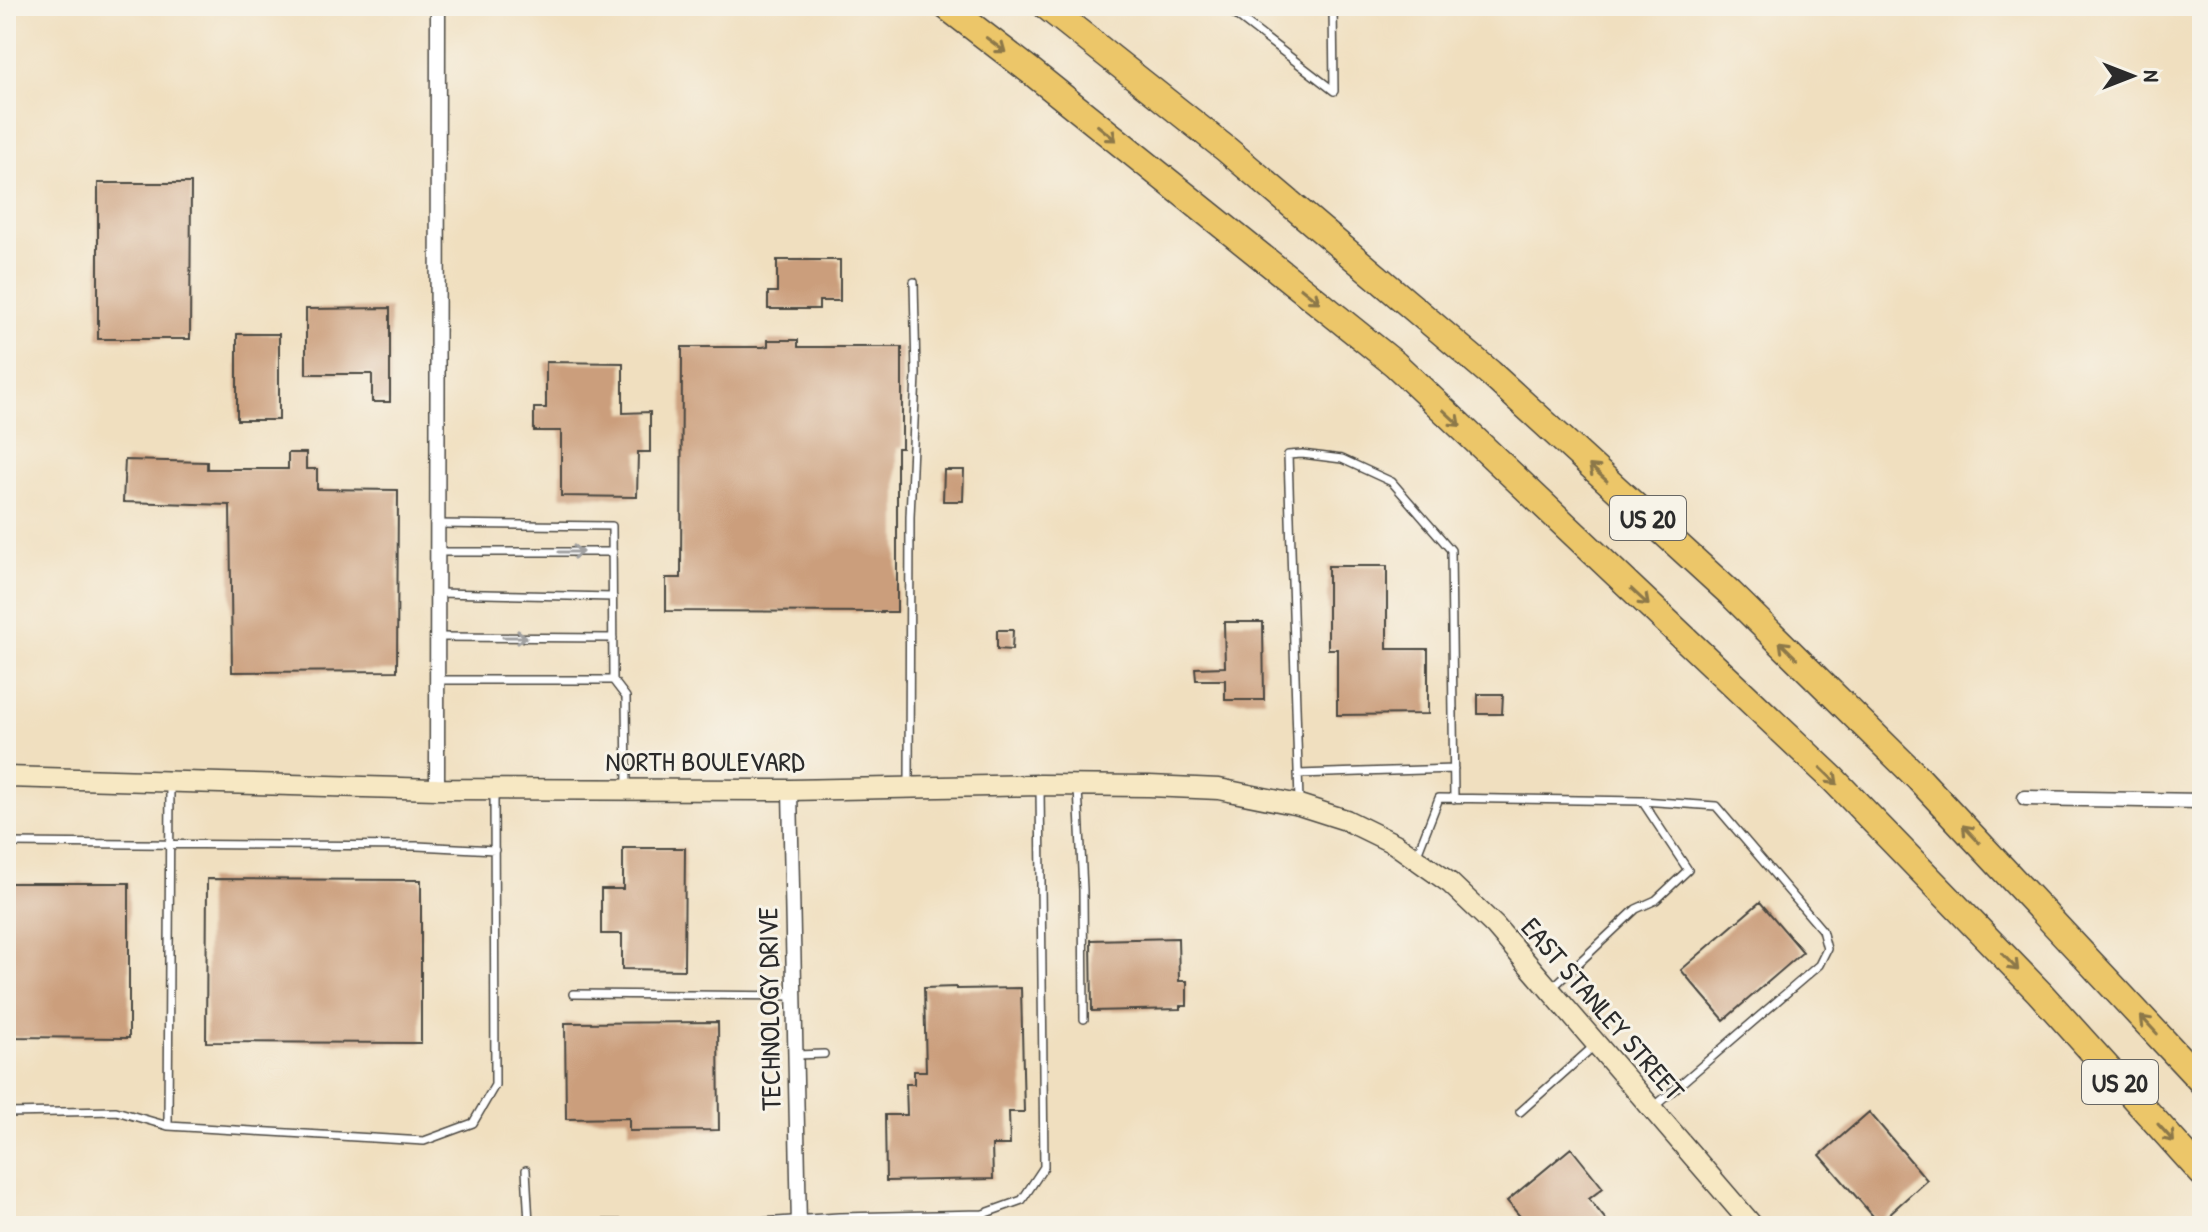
<svg xmlns="http://www.w3.org/2000/svg" width="2208" height="1232" font-family="'Patrick Hand',sans-serif">
<style>
.building{fill:#cb9e7b}
.lines{fill:none;stroke-linecap:round;stroke-linejoin:round}
.lane-casing{stroke:#494641;stroke-width:10}
.street-casing{stroke:#494641;stroke-width:17}
.secondary-casing{stroke:#494641;stroke-width:23}
.highway-casing{stroke:#494641;stroke-width:29}
.lane{stroke:#fff;stroke-width:7}
.street{stroke:#fff;stroke-width:14}
.secondary{stroke:#f7e8c3;stroke-width:20}
.highway{stroke:#ecc669;stroke-width:26}
.oneway{stroke:#8c784a}
.oneway2{stroke:#a0a0a0}
.labels{text-anchor:middle;dominant-baseline:central;stroke-width:6;stroke-linejoin:round;paint-order:stroke}
.shield{fill:#f7f3e8;stroke:#686764;stroke-width:2}
.shield-label{font-size:26px;font-weight:bold;fill:#2b2b2b}
.street-label{font-size:28px;fill:#2b2b2b;stroke:#f7f3e8}
</style>
<rect width="100%" height="100%" fill="#f7f3e8"/>
<filter id="ink" filterUnits="userSpaceOnUse"><feTurbulence type="fractalNoise" baseFrequency=".0125" numOctaves="2"/><feDisplacementMap in="SourceGraphic" scale="16" xChannelSelector="R" yChannelSelector="G"/><feConvolveMatrix kernelMatrix="1 2 1 2 8 2 1 2 1" color-interpolation-filters="sRGB"/></filter>
<filter id="wash" filterUnits="userSpaceOnUse"><feTurbulence type="fractalNoise" baseFrequency=".006" numOctaves="4" result="noise"/><feDisplacementMap in="SourceGraphic" scale="32" xChannelSelector="R" yChannelSelector="G"/><feGaussianBlur stdDeviation="1.8" result="paint"/><feColorMatrix in="noise" values="0 0 0 0 0 0 0 0 0 0 0 0 0 0 0 0 0 1.4 0 .05"/><feComposite in="paint" operator="in"/></filter>
<g filter="url(#wash)">
<rect width="100%" height="100%" fill="#f0dfbf"/>
<g id="blocks">
<path class="building" d="M98,183H191L190,339H98Z
M777,260H840V301H819V309H768V292H777Z
M390,308V402H372V374H306V309Z
M237,334H279V420H237Z
M768,340H798V347H902V448H897V612L666,611V578H681L682,347H763L768,346Z
M546,362L623,363V413L650,412V452H638L637,497L561,496V431H534V408H546Z
M288,453H306V469H317V489L398,490L397,671L232,672L230,505L123,502L125,460L207,462V469H288Z
M944,470H964L963,501H943Z
M1328,566H1387V649H1428V714L1337,715V649H1328Z
M1224,622H1263L1264,700H1225V680H1196L1195,668L1225,667Z
M997,630H1013L1012,650L997,649Z
M1478,694H1503L1502,714H1478Z
M623,848H685L684,970L622,969V934H601V889H623Z
M207,879L421,880V1043L206,1042Z
M6,883H129V1038L6,1037Z
M1760,902L1803,952L1724,1020L1681,970Z
M1178,938L1179,981H1187V1006H1180V1009L1092,1011L1091,940Z
M956,987V989L1021,988L1024,1112H1009L1010,1145H992L993,1179L886,1181L885,1115H907L906,1084H914V1071H926L924,988Z
M718,1022L719,1130L629,1131V1118L566,1119L565,1023Z
M1869,1112L1927,1180L1879,1223L1820,1155Z
M1571,1148L1603,1188L1589,1199L1611,1226H1528L1507,1201Z"/>
</g>
</g>
<g filter="url(#ink)">
<use href="#blocks" fill-opacity="0" stroke="#494641" stroke-width="2"/>
<g class="lines">
<defs>
<path id="lane" d="M1224,6L1334,91L1333,6
M437,524L612,526L613,680L626,697L627,786
M437,552H613
M437,593L613,597
M437,637L613,638
M437,680H613
M1298,774L1454,769
M909,783L910,517L916,374L914,282
M1078,788L1083,890L1084,1019
M1299,801L1288,455L1302,454L1342,459L1392,482L1451,550L1454,799
M6,843L417,846L495,850
M1416,857L1439,798L1642,801
M1551,989L1636,909L1656,900L1688,870L1642,801L1716,806L1822,930L1827,949L1819,965L1655,1106
M573,994L795,996
M796,1055L824,1054
M1520,1112L1594,1046
M6,1113L116,1111L168,1126L424,1141L473,1123L495,1085L494,791
M168,1126L170,784
M526,1170L529,1223
M745,1223L839,1217L983,1214L1022,1200L1044,1167L1040,788
M507,1226L512,1224L529,1223L745,1224"/>
<path id="street" d="M437,789L438,6
M790,790L799,1226
M2025,798L2202,801"/>
<path id="secondary" d="M6,777L437,789L790,790L1040,785L1149,786L1219,789L1299,805L1346,820L1395,844L1450,883L1495,926L1753,1226"/>
<path id="highway" d="M946,6L1033,73L1395,364L1833,779L2039,992L2202,1173
M1046,6L1226,149L1490,373L1730,593L1919,779L2202,1082"/>
</defs>
<use href="#lane" class="lane-casing"/>
<use href="#street" class="street-casing"/>
<use href="#secondary" class="secondary-casing"/>
<use href="#highway" class="highway-casing"/>
<use href="#lane" class="lane"/>
<use href="#street" class="street"/>
<use href="#secondary" class="secondary"/>
<use href="#highway" class="highway"/>
</g>
<defs><path id="oneway-shaft" d="M-6 0H5M1.5-3L5.5 0L1.5 3" fill="none" stroke-width="1.6" stroke-linecap="round" stroke-linejoin="round" transform="scale(2)"/></defs>
<g class="oneway">
<use href="#oneway-shaft" transform="translate(996 45) rotate(37)"/>
<use href="#oneway-shaft" transform="translate(1107 133) rotate(39)"/>
<use href="#oneway-shaft" transform="translate(1310 295) rotate(39)"/>
<use href="#oneway-shaft" transform="translate(1452 418) rotate(43)"/>
<use href="#oneway-shaft" transform="translate(1598 473) rotate(-138)"/>
<use href="#oneway-shaft" transform="translate(1640 597) rotate(43)"/>
<use href="#oneway-shaft" transform="translate(1788 650) rotate(-135)"/>
<use href="#oneway-shaft" transform="translate(1829 776) rotate(44)"/>
<use href="#oneway-shaft" transform="translate(1971 834) rotate(-133)"/>
<use href="#oneway-shaft" transform="translate(2010 962) rotate(46)"/>
<use href="#oneway-shaft" transform="translate(2149 1025) rotate(-133)"/>
<use href="#oneway-shaft" transform="translate(2166 1133) rotate(48)"/>
</g>
<g class="oneway2">
<use href="#oneway-shaft" transform="translate(571 552)"/>
<use href="#oneway-shaft" transform="translate(515 637)"/>
</g>
</g>
<g class="labels">
<g class="shield">
<rect x="1610" y="496" width="76" height="44" rx="6"/>
<rect x="2082" y="1060" width="76" height="44" rx="6"/>
</g>
<g class="shield-label">
<text x="1648" y="518">US 20</text>
<text x="2120" y="1082">US 20</text>
</g>
<g class="street-label">
<text x="705" y="761">NORTH BOULEVARD</text>
<text transform="translate(769 1009) rotate(-91)">TECHNOLOGY DRIVE</text>
<text transform="translate(1603 1009) rotate(49)">EAST STANLEY STREET</text>
</g>
</g>
<rect width="2208" height="1232" fill="none" stroke="#f7f3e8" stroke-width="32"/>
<g transform="translate(2132 76) rotate(90)" stroke="#f7f3e8" stroke-width="6" paint-order="stroke">
<path d="M0-6L14 30L0 20L-14 30Z" fill="#2b2b2b"/>
<text y="-12" font-size="22" font-weight="bold" text-anchor="middle" fill="#2b2b2b">N</text>
</g>
</svg>
